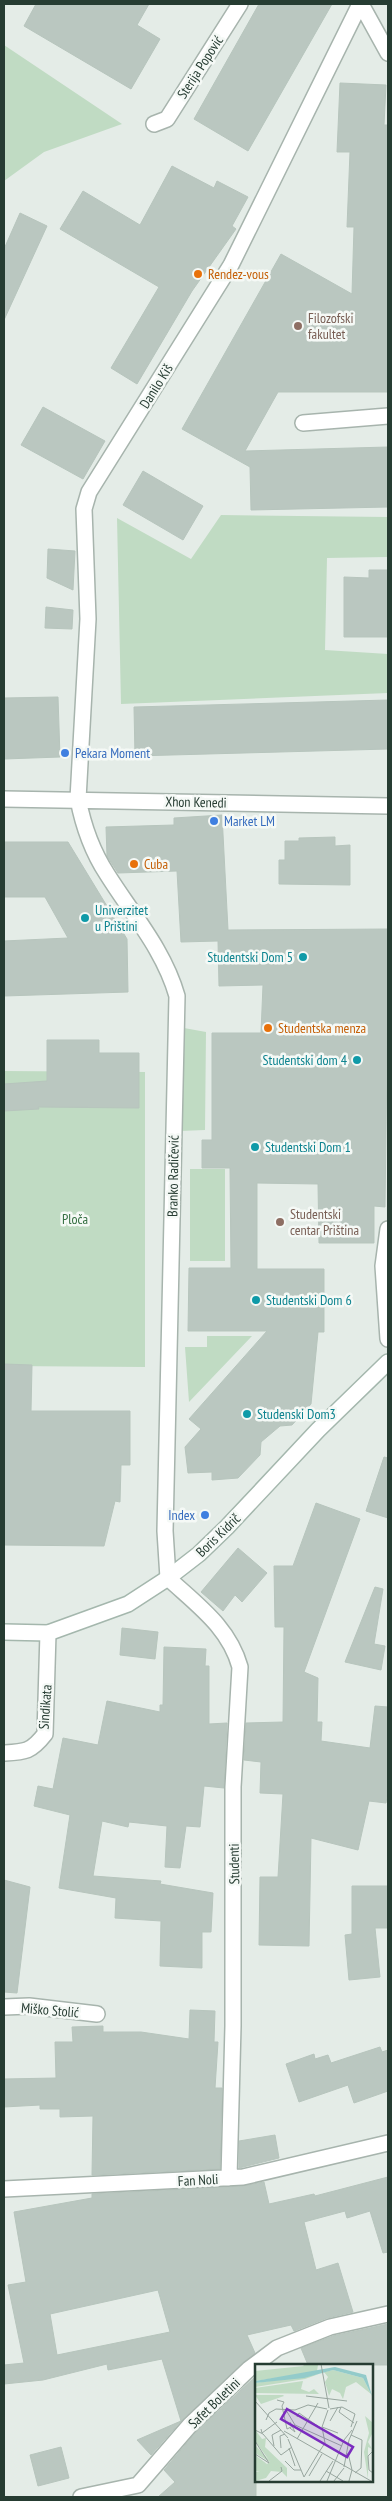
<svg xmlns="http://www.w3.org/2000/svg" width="392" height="2501" font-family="'PT Sans Narrow',sans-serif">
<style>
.green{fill:#c0dbc3}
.building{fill:#bac7c0;stroke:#b7c5bd;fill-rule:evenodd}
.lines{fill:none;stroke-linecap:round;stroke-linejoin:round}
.minor-casing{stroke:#a7b4ad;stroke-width:18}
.secondary-casing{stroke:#a4b7ad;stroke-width:18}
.minor{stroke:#fff;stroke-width:15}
.secondary{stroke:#fff;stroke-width:15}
.food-dot{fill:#e8710a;stroke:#f5f9f6;stroke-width:2}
.education-dot{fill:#8d6e63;stroke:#f5f9f6;stroke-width:2}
.shop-dot{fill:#3f7fe0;stroke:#f5f9f6;stroke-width:2}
.culture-dot{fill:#0f9aa8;stroke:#f5f9f6;stroke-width:2}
.labels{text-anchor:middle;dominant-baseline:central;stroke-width:5;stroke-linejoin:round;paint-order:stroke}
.street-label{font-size:14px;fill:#263c32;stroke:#f5f9f6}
.food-label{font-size:14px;fill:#c56008;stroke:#f5f9f6;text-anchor:start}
.education-label{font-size:14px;fill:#785e54;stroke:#f5f9f6;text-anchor:start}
.shop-label{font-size:14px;fill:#366cbe;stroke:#f5f9f6;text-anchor:start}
.culture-label{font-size:14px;fill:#0d838f;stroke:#f5f9f6;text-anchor:start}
.park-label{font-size:14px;fill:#346f41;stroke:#f5f9f6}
.inset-road{fill:none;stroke:#98a69f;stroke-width:1}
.view{fill:#7b2cbf;fill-opacity:0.15;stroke:#7b2cbf;stroke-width:2.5}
.inset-edge{fill:none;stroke:#263c32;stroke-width:2.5}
</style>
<rect width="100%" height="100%" fill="#e4ece7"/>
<path class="green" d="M4,45L122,124L44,152L4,181Z
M221,515L388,517V557L327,558L325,650L388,654V693L121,704L117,518L191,559Z
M184,1028L206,1032L205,1130L180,1131Z
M4,1071L145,1072V1367L4,1366Z
M190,1169H225V1261H190Z
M207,1336H252L189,1402L185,1347H207Z"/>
<path class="building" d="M36,4H149L137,25L160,39L131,89L24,26Z
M259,4H332L248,151L194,119Z
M340,83L386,85L384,125H388V392H278L245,451L388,447V507L251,510L250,467L182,429L281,254L352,294L354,227H347L350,152H337Z
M172,166L214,188L217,181L248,197L232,226L236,229L192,291L137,384L111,368L159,287L60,229L83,191L140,225Z
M20,213L47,226L4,320V249Z
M43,407L105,441L83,479L21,445Z
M143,471L203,506L183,540L123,505Z
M48,549L75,551L73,590L47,578Z
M369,570H388V637H344V577L369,578Z
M46,607L73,610L72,629L45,628Z
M58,697L60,757L4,759V698Z
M388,700V749L135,756L134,707Z
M222,815L228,930L388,929V985L385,1207L374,1206V1243H319L318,1184L257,1183V1269H324V1332H318L311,1404L292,1425L280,1426L261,1442L260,1455L238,1478L212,1480V1472L188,1473L185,1447L201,1429L189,1419L267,1331H188L189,1268H231L230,1168H202V1140H212V1033H261L263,985L219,986L218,941L181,942L177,871L118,873L107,856L106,827L174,825V818Z
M335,837V846L350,845V885L279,884V860H285V841H299V838Z
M4,842H68L127,939L128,992L4,996V941L68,938L45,897H4Z
M47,1040H99V1053H139V1108L38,1107L39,1109L4,1111V1084L47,1081Z
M4,1364L32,1365L31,1411H130V1465H121L120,1502L115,1501L104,1546L4,1545Z
M384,1457L388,1458V1518L366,1511Z
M316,1503L360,1519L304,1672L318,1678L317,1722H322L321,1741L370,1748L375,1706L388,1707V1790L386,1803L369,1801L358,1850L311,1838L309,1946L259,1945L260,1877H278L283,1794L260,1793L261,1762L244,1760L246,1723L283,1722L284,1627H275L274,1566H293Z
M238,1548L267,1573L242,1602L235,1595L223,1611L201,1592Z
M375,1587L383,1589L374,1644L385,1646L381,1670L345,1662Z
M122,1628L158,1632L155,1659L120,1655Z
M164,1647L206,1649L205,1666H209V1724L227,1723L224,1788L204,1786L200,1827L186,1826L180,1868L165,1867L167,1826L129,1822L128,1827L102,1821L93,1876L161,1881L160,1884L213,1893L211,1932H202V1968L160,1966L161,1921L115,1918L116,1898L59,1888L70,1815L34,1806L38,1786L53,1789L63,1738L98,1745L107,1701L160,1712V1705H163Z
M4,1880L30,1887L17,1993L4,1992Z
M352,1886H388V1928H375L380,1977L349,1980L345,1935L352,1934Z
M190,2010L215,2011L214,2042H218L215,2088H222L220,2169L92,2175L93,2116L60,2117V2109H40V2105L4,2107V2079L56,2078L55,2042H73L72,2027L103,2026V2032H141L189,2039Z
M380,2047L382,2052L388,2050V2091L354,2103L348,2085L299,2102L286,2064L314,2054L315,2059L328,2055L331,2063Z
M275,2135L279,2158L239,2168V2141Z
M388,2177V2252L383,2253L370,2211L347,2218L345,2211L304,2222L316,2270L338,2263L353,2312L327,2318L294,2331L291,2325L247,2335L255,2353L181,2421L162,2359L108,2370L107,2364L43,2380L4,2384V2365L24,2363L8,2285L26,2282L14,2212L92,2198V2194L243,2186L264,2182L269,2204L314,2194L315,2196ZM158,2290L170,2332L57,2355L50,2314Z
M388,2324V2365H308L301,2348L333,2336Z
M256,2376V2497H158L175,2482L164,2470L197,2431Z
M181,2421L151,2455L137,2440Z
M61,2447L69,2478L38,2486L30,2455Z"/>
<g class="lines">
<defs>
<path id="minor" d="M361,4L388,53
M154,124L167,119L240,4
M303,423L388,416
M4,799L388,806
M388,1229L383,1266L388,1339
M4,1753C25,1752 31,1752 45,1734L48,1633
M4,2007L29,2006L97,2014
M229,2178L233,2026V1787L240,1667C229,1627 197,1605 168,1578L165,1531L177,996C164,950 132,914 107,874C92,851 83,825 78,799L88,619L84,509L89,492L231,265L360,4
M4,2189L243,2177L388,2143
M81,2497L138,2485L190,2425L249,2369L277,2348L330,2327L388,2314"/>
<path id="secondary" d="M4,1632L48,1633L128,1604L168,1578L199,1554L227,1527L318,1430L388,1362"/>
</defs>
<use href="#minor" class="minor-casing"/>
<use href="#secondary" class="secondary-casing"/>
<use href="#minor" class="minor"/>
<use href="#secondary" class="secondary"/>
</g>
<g class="food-dot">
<circle cx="198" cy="274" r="5"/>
<circle cx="134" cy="864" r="5"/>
<circle cx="268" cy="1028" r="5"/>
</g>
<g class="education-dot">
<circle cx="298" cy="326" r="5"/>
<circle cx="280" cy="1222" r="5"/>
</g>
<g class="shop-dot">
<circle cx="65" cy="753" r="5"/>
<circle cx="214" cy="821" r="5"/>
<circle cx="205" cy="1515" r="5"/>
</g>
<g class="culture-dot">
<circle cx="85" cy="918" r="5"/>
<circle cx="303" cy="957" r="5"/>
<circle cx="357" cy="1060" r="5"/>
<circle cx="255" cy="1147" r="5"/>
<circle cx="256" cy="1300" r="5"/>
<circle cx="247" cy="1414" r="5"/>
</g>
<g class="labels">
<g class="street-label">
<text transform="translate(200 67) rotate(-57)">Sterija Popović</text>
<text transform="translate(156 386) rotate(-58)">Danilo Kiš</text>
<text transform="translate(196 802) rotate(1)">Xhon Kenedi</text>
<text transform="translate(173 1176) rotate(-89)">Branko Radičević</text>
<text transform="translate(218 1535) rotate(-44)">Boris Kidrič</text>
<text transform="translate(45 1707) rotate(-86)">Sindikata</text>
<text transform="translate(234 1864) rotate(-91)">Studenti</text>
<text transform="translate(50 2010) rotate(5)">Miško Stolić</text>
<text transform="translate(198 2180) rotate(-3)">Fan Noli</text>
<text transform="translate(214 2403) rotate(-44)">Safet Boletini</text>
</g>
<g class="food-label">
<text x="208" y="274">Rendez-vous</text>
<text x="144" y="864">Cuba</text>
<text x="278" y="1028">Studentska menza</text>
</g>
<g class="education-label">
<text x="308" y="318">Filozofski<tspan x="308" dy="16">fakultet</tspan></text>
<text x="290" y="1214">Studentski<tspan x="290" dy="16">centar Priština</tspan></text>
</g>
<g class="shop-label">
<text x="75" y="753">Pekara Moment</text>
<text x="224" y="821">Market LM</text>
<text x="195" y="1515" text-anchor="end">Index</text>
</g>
<g class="culture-label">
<text x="95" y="910">Univerzitet<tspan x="95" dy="16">u Prištini</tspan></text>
<text x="293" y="957" text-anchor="end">Studentski Dom 5</text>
<text x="347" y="1060" text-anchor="end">Studentski dom 4</text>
<text x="265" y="1147">Studentski Dom 1</text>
<text x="266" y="1300">Studentski Dom 6</text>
<text x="257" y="1414">Studenski Dom3</text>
</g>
<g class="park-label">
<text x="75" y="1219">Ploča</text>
</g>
</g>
<g transform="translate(255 2364)">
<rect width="118" height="118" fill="#e4ece7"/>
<path d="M47,0L63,1L62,7L47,10L0,17V7L49,2ZM78,6L108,14L116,30L101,18L91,23L88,35L85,29L77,25L74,32L70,18L73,13L69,8ZM64,10L50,15L0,23V19ZM48,17L46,25L54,28L59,25L64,30L0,29V24ZM0,31H28L29,32L6,40ZM110,52L118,59L117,70L113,78L117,85L113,83V115L109,88L114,69ZM1,67L7,75L11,74L10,83L32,104V113L27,108L16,107L11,114L0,117V108L5,107H0V91L12,100L15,98L0,89V81L14,96L0,77Z" fill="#c0dbc3"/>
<path d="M80,3L111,11L117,32L108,14L78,6L49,14L0,19V17Z" fill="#93cbca"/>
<path class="inset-road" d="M66,0L74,44M51,32L92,37M22,36L29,38L27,42L32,65L40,61M0,37L33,74M86,43L84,48L99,59M75,45L87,43L100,50L96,63M31,46L40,61L87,82M42,53L44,49L67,65M11,56L14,49L21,45L40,46L53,41L72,45M75,57L83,43M67,63L83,69M35,64L40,68L35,58M6,65L7,69L22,58M0,66L8,70L26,91L37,83M29,67L116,117M96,71L107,76L106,104L100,109M33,75L49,113M42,75L63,39M0,77L14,99L0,90M19,82L17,71L26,66M26,84L25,72L30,70M34,84L40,102M118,87L113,92L114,106L118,109M64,88L70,79L67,63L73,46M93,89L97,106L94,117M30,97L39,106H46M89,103L94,76L102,57M71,107L88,117M54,112L67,90M49,113L64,88M14,117L27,107L26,103M65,117L78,97M72,117L89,76L97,66M79,117L89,104"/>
<path class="view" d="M32,45L98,83L92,93L26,55Z"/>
<rect width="118" height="118" class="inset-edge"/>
</g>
<rect width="392" height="2501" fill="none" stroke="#263c32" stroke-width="10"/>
</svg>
